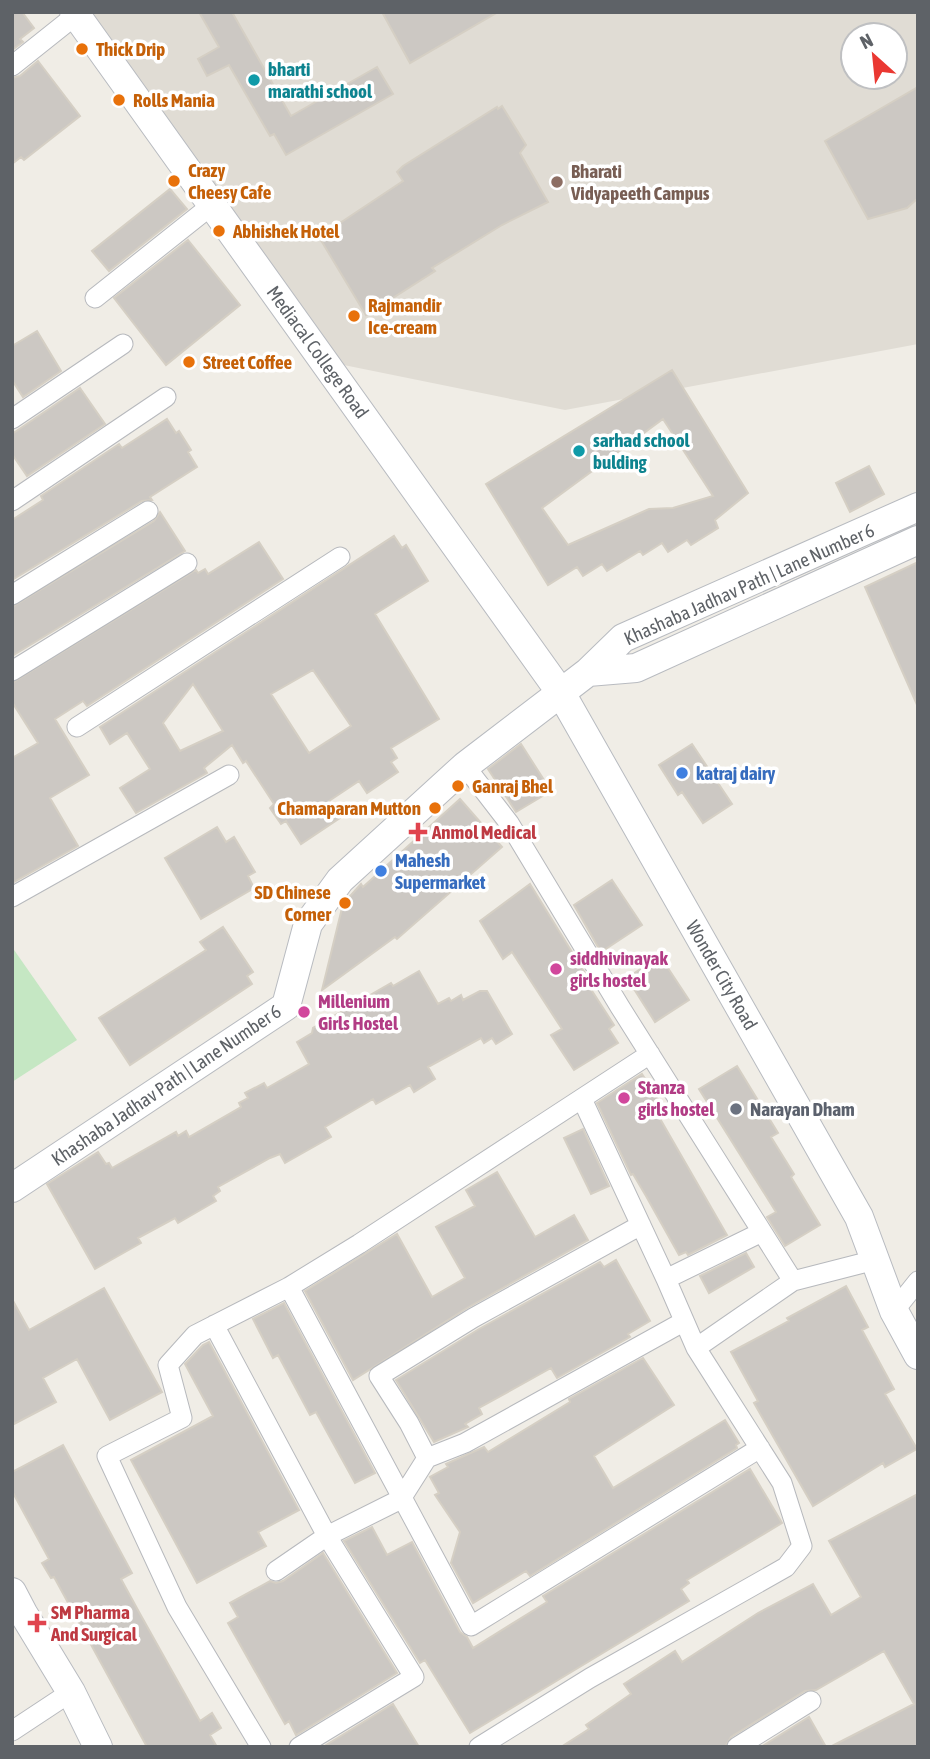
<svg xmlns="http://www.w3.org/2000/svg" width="930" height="1759" font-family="'Asap Condensed',sans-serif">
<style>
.education{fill:#e0dcd4;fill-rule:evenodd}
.green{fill:#c5e7c3}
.building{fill:#ccc8c3;stroke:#d5cfc4;stroke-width:2;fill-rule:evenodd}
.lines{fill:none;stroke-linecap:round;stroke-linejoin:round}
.street-casing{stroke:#b7b9bd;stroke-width:21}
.secondary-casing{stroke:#b8bbc0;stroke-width:30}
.street{stroke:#fff;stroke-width:19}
.secondary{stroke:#fff;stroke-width:28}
.food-dot{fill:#e8710a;stroke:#fff;stroke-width:2.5}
.culture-dot{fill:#0f9aa8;stroke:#fff;stroke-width:2.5}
.education-dot{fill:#8d6e63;stroke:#fff;stroke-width:2.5}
.shop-dot{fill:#3f7fe0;stroke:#fff;stroke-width:2.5}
.health-dot{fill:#e0444e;stroke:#fff;stroke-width:2.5}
.hotel-dot{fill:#d1479c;stroke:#fff;stroke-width:2.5}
.worship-dot{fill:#6b7280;stroke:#fff;stroke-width:2.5}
.labels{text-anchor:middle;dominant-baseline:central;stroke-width:7;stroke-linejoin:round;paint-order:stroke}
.food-label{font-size:19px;font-weight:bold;fill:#c56008;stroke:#fff;text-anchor:start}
.culture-label{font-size:19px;font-weight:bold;fill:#0d838f;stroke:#fff;text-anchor:start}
.education-label{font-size:19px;font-weight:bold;fill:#785e54;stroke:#fff;text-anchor:start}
.street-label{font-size:19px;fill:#5e6267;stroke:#fff}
.shop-label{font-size:19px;font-weight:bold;fill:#366cbe;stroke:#fff;text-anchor:start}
.health-label{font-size:19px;font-weight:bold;fill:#be3a42;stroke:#fff;text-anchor:start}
.hotel-label{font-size:19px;font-weight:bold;fill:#b23c85;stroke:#fff;text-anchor:start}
.worship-label{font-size:19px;font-weight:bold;fill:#5b616d;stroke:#fff;text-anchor:start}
</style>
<rect width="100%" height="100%" fill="#f0ede6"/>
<path class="education" d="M74,12H918V344L565,410L324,361ZM853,35H895V77H853Z"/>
<path class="green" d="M12,947L77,1040L12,1082Z"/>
<path class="building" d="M12,12H22L34,28L20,39L23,42L12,50Z
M199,12H232L291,116L377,67L393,94L286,155L274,134L270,136L229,65L207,76L198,59L219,47Z
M382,12H498L410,63Z
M38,61L80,116L24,160L21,157L12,164V78L20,76Z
M918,87V198L907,208L868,219L825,141Z
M502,106L526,145L520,153L548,202L502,225L432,268L435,271L366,315L319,237L403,181L397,172L403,166L497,107L498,109Z
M170,189L187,209L109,271L92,251Z
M188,240L240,305L166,365L114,298Z
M37,331L61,371L23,397L12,380V346Z
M672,370L748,493L715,520L718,528L691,545L687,540L668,552L662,543L643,555L640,551L607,571L602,564L583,576L577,567L548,585L486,484ZM663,419L713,496L673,508L649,509L568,545L542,508Z
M80,388L105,424L27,476L12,454V434Z
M167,419L176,433L179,431L191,450L188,452L197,467L150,497L152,500L142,501L12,580V520L43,500L41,496L119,444L122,448Z
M869,466L884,494L850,512L836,483Z
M160,512L185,551L12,656V607L154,521Z
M394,536L402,548L406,545L428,581L375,614L439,719L391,748L397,758L391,762L398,772L367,793L359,781L329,801L340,818L301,844L286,821L281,824L270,808L274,804L246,761L243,763L232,745L204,768L207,773L136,813L120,788L150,769L127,733L110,744L100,727ZM313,670L351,726L309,753L271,694ZM193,684L223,731L180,751L163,723Z
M259,542L283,579L87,706L83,701L55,719L89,775L50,798L78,846L12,883V758L38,743L12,702V683L196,570L198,573L205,569L208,574Z
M918,562V707L865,587Z
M521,744L551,791L516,812L488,769Z
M692,744L732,804L703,823L682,792L678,795L659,765Z
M460,799L502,847L397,939L395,937L322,990L343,904L361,884L363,887Z
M217,827L226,842L234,837L255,872L248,876L254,888L201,919L165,858Z
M612,880L642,925L601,952L574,905Z
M530,884L588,978L585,980L614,1025L609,1029L618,1043L574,1070L551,1035L562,1029L512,952L503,959L480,921Z
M223,927L253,972L247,976L252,984L130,1065L99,1018L206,950L200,942Z
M660,956L689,1000L655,1022L627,978Z
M419,971L438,1004L449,998L451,1001L461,995L463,1000L480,991H487L512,1034L496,1044L492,1038L484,1043L481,1038L428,1067L435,1079L414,1092L410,1085L376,1104L373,1099L325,1127L331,1137L285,1163L280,1154L270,1158L218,1187L220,1191L213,1196L216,1201L178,1223L175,1218L138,1238L141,1243L95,1269L47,1184L98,1152L106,1164L109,1163L112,1168L176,1132L178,1136L186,1131L189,1137L241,1107L239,1103L248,1098L245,1093L264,1083L267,1088L309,1064L297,1042L312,1033L313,1028L391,983L393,986Z
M737,1066L778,1133L771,1137L794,1174L791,1177L820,1225L785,1246L767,1217L776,1212L699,1089Z
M642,1074L658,1099L651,1103L727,1235L688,1255L686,1252L679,1255L646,1196L633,1174L631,1175L597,1103Z
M583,1129L609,1186L591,1194L564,1138Z
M497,1172L535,1237L574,1215L588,1240L467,1308L353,1380L305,1291L397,1234L432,1297L465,1278L436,1227L475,1206L466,1190Z
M746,1253L754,1267L709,1293L700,1276Z
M616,1260L650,1321L628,1334L630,1337L557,1378L551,1368L479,1408L482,1414L465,1424L468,1427L434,1442L396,1380L479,1329L600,1262L604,1267Z
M846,1286L868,1327L862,1330L894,1389L885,1394L917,1449L885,1467L883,1463L813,1506L754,1403L758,1401L731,1352L789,1321L787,1318Z
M104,1288L162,1392L110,1420L77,1359L43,1378L56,1402L12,1425V1299L29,1330Z
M284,1303L375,1473L355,1483L316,1412L310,1415L278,1355L273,1358L253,1319Z
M209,1342L299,1510L258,1532L266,1546L197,1583L131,1460L213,1416L185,1364L203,1345Z
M643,1358L674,1405L594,1456L613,1488L725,1420L739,1443L736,1445L737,1448L530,1576L526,1571L473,1603L451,1563L460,1532L435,1495L439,1493L430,1477L448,1467L446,1464L484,1447L488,1452L570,1402L569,1399Z
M63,1445L132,1573L121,1579L139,1612L200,1721L212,1713L221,1728L210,1735L217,1747H147L54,1577L51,1578L42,1563L49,1559L12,1491V1472Z
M750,1469L782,1523L687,1580L689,1583L681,1589L689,1601L470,1733L425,1660L420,1663L344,1541L372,1527L387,1555L412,1542L460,1632L467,1637L473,1648L547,1602L543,1596Z
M918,1494V1747H830L914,1704L884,1651L816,1690L805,1691L731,1737L725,1747H561L589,1729L586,1725L631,1694L624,1684L675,1651L682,1662L758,1613L813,1584L831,1615L861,1597L829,1541Z
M323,1553L397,1673L296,1735L289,1721L285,1724L228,1623L238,1617L230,1603L270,1581L276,1583L283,1581Z
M393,1704L419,1747H323Z
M809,1717L826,1747H761Z"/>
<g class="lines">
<defs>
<path id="street" d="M12,66L76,15
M95,298L212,205
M12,419L123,344
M12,501L166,397
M12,595L148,511
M12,671L187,563
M77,727L340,557
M465,766L509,823L620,1007L793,1281L875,1260
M12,897L229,775
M641,1225L473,1318L379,1376L409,1423L427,1458L465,1443L683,1322
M666,1279L762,1232
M289,1287L471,1626L760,1448
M894,1311L918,1281
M214,1325L327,1536L414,1677L299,1747
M696,1348L793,1281
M276,1571L327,1536L401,1499L427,1458
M12,1731L71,1692
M261,1747L177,1607L107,1456L182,1418L168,1365L195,1335L289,1287L359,1244L650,1054
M479,1747L590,1678L786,1567L802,1546L782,1483L696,1348L666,1279L582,1099
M737,1747L811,1701"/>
<path id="secondary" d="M74,12L561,693L859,1217L894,1311L918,1355
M588,672L636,668L918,540
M12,1188L286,1006L308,924L340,880L465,766L588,672L623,638L918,507
M12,1592L23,1613L71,1692L98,1747"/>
</defs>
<use href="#street" class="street-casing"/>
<use href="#secondary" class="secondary-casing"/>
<use href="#street" class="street"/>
<use href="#secondary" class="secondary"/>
</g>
<g class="food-dot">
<circle cx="82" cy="49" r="7"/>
<circle cx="119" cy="100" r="7"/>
<circle cx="174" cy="181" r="7"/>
<circle cx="219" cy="231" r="7"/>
<circle cx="354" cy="316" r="7"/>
<circle cx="189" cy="362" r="7"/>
<circle cx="458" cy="786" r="7"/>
<circle cx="435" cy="808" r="7"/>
<circle cx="345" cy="903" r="7"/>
</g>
<g class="culture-dot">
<circle cx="254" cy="80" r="7"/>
<circle cx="579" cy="451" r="7"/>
</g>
<circle class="education-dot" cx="557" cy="182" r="7"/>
<g class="shop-dot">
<circle cx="682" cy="773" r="7"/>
<circle cx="381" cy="871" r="7"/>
</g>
<g class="health-dot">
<path d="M414.5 821.5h7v7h7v7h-7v7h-7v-7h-7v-7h7z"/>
<path d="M33.5 1612.5h7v7h7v7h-7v7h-7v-7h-7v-7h7z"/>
</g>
<g class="hotel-dot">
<circle cx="556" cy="969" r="7"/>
<circle cx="304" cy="1012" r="7"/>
<circle cx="624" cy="1098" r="7"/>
</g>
<circle class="worship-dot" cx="736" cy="1109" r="7"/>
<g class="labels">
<g class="food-label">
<text x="96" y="49">Thick Drip</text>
<text x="133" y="100">Rolls Mania</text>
<text x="188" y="170">Crazy<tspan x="188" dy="22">Cheesy Cafe</tspan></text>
<text x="233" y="231">Abhishek Hotel</text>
<text x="368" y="305">Rajmandir<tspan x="368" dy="22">Ice-cream</tspan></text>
<text x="203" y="362">Street Coffee</text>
<text x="472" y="786">Ganraj Bhel</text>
<text x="421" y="808" text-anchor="end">Chamaparan Mutton</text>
<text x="331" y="892" text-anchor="end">SD Chinese<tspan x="331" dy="22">Corner</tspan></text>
</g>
<g class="culture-label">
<text x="268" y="69">bharti<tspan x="268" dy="22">marathi school</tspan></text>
<text x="593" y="440">sarhad school<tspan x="593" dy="22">bulding</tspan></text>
</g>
<g class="education-label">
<text x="571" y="171">Bharati<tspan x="571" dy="22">Vidyapeeth Campus</tspan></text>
</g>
<g class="street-label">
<text transform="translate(318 352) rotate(54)">Mediacal College Road</text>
<text transform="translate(749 584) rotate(-24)">Khashaba Jadhav Path | Lane Number 6</text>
<text transform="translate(722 975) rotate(60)">Wonder City Road</text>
<text transform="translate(166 1085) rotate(-34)">Khashaba Jadhav Path | Lane Number 6</text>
</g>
<g class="shop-label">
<text x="696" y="773">katraj dairy</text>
<text x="395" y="860">Mahesh<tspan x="395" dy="22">Supermarket</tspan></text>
</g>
<g class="health-label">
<text x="432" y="832">Anmol Medical</text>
<text x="51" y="1612">SM Pharma<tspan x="51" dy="22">And Surgical</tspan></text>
</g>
<g class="hotel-label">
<text x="570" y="958">siddhivinayak<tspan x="570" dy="22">girls hostel</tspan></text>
<text x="318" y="1001">Millenium<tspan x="318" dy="22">Girls Hostel</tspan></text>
<text x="638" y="1087">Stanza<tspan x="638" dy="22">girls hostel</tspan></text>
</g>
<g class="worship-label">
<text x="750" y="1109">Narayan Dham</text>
</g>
</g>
<rect width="930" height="1759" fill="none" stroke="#5e6267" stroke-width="28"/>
<g transform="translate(874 56) rotate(333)"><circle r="33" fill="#ffffff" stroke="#bfc0c2" stroke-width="2"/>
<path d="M0-5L12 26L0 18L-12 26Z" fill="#ea3832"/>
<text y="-10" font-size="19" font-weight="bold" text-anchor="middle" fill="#5e6267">N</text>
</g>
</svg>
